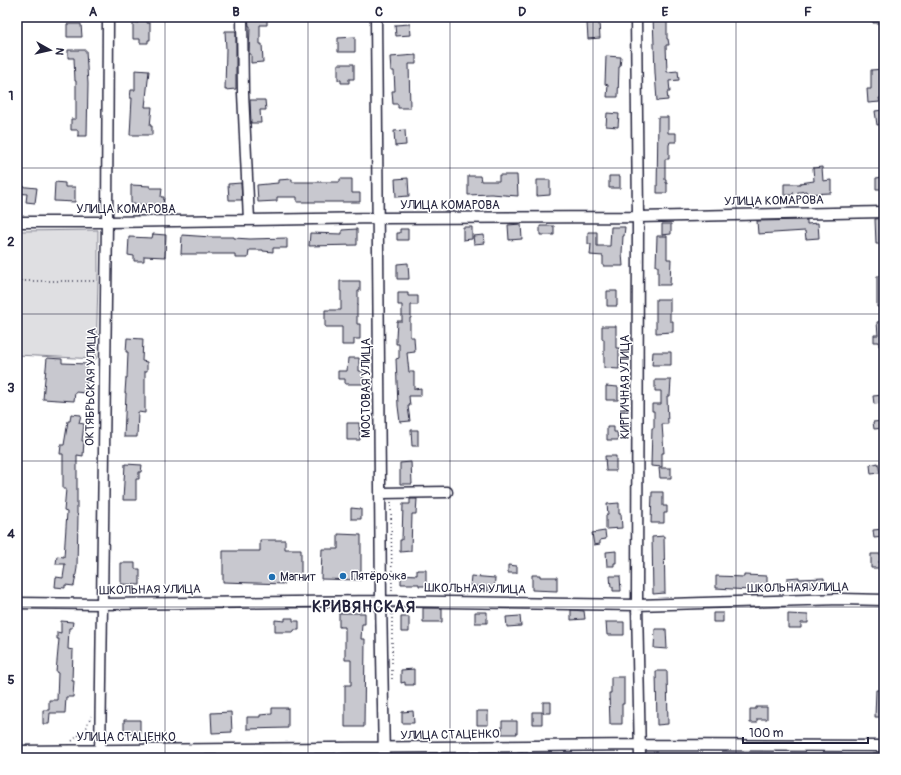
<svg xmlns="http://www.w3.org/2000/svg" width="901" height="775" font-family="Pangolin,sans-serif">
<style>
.green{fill:#dfdfe2;stroke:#80808e}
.building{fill:#c8c8cf;stroke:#22223b}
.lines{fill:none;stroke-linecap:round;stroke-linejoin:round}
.minor-casing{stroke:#22223b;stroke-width:13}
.path{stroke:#22223b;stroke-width:1.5;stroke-dasharray:1 3;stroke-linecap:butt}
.minor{stroke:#fff;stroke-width:10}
.grid{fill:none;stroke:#22223b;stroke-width:1;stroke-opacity:0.55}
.poi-dot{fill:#1f6fb2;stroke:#fff;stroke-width:1.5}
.labels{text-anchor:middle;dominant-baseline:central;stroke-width:3;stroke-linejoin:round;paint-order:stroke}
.street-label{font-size:12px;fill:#22223b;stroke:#fff}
.poi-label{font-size:12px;fill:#22223b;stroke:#fff;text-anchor:start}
.district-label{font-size:16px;font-weight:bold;letter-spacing:1px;fill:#22223b;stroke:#fff}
.neatline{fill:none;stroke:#22223b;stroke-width:1.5}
.grid-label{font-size:13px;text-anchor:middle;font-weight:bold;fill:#22223b}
</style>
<rect width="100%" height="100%" fill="#fff"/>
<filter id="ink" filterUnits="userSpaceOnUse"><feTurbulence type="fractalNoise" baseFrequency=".025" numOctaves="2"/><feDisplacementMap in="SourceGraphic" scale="8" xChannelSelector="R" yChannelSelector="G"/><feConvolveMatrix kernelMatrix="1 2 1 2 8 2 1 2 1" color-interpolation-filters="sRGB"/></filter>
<g filter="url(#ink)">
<path class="green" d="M98,230V281L96,359L17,355V231Z"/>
<path class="building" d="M138,17H147V23H150V40H148V43H140V39H133V22L138,23Z
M248,17H267V25H260V44H262L263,62L251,63V54H249L250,26H249Z
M653,17H667V39H668L669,45H666L667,72L678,71L679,80L669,81L670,92H667L668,100L657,101L655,73Z
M873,17H884V23H873Z
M599,22L600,38L588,39L587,23Z
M67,24H81L82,37H67Z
M410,24L411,35L396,36L395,25Z
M225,31H236V89L225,90L226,49Z
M355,37V52H338V38Z
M68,50H86L88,84L87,136H78V130H71V119H76V81H75L74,58H68Z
M416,55V64H409L410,108H398V104H393L392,91H395L394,71H391L390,57Z
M606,56L621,57L620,67H619L618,97H607L608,85L605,84Z
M338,64H354V79H349V83H341V80H338Z
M884,69V98H879L880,102L868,103L867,89H871V70Z
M135,70L149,71L145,107H152L150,126H152V135H130L132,98H130L131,90H135Z
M250,100H265L266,110H260L261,123H251Z
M884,110V124L877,125L875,111Z
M607,113L619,114L618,127L606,126Z
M658,117H668V133H676V142H670L669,145V159H665V180H666V183H667V193H657Z
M405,130L406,145L395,146L394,131Z
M822,167L823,181L831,180V193L807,194L806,191L793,193V195H784V184H800V183L814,181L813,168Z
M499,175H517L518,196L491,194L468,195V176H480L481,181H499Z
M609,176H620V188H609Z
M884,177V189H876V178Z
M408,178L409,196L396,197L395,179Z
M292,179V182H340V179H352V193H360V202H297V197H277V201L258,202L257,185L278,183V180Z
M537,180H550V195L537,196Z
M55,182L65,183V187H75V202L54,201Z
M241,183L242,200H229L228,184Z
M131,185L150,186V188H162L161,197H164L163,205L131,204Z
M17,186L37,188L35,203L26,202L27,194L17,193Z
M884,218V244H876L875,219Z
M807,220V224L818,223L819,238L806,239L805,231L758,234L757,221Z
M521,224L522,239L509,240L508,225Z
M662,224H671V234L662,235Z
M540,226H554V235H540Z
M463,227H472V239L463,240Z
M611,227H625L624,236H623L622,253L623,266H603V256L590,255L591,244H588V232H597V246H610Z
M357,229V245L309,246L310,233L342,234V230Z
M400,229H408V240H397V233H400Z
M153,234L166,235L165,257L144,256V261H134V256L128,255L129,237L152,238Z
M182,235L211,237H234V238L250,239L287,238V248H273V252L263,251V250H249L248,258H235V254H181Z
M484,235L485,243L474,244L473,236Z
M657,236H667V259H671L670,285H658V266H656Z
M408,263L409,279H397V264Z
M877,276H884V307H877Z
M340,281H360V291H358V305H357V324H360V339H354V345H342V327H325V310H341V291H340Z
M607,291H617V306H607Z
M398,293H408V296H418V305H411V318H410V337H414L415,352L407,353L409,372H414V389L421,388V396H409L410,406H408L410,421L400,422L398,406L396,359L399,358V344H396V338L397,321H402V305H398Z
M656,299H670V321H673V332L656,333Z
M884,321V346H879V342H874V335H878L877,322Z
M602,326H616V348H619V369L604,368V339H602Z
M127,338L143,339L142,361L147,362V371H145V413L138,412L137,437H124L126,393H125L126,378H127L128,352H126Z
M653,352H671V365H652Z
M47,358L62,359V363L87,364L86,393L75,392L74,401L43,399Z
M348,358H359V371H363V384H345V379H338V371H347Z
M655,380H671L670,396H667L668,424H662L664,453H662V467L651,466L652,428H654V411H652V404H661V391H655Z
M606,386L618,387V400H606Z
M884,395V403L874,404L873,396Z
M71,414L81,415L79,423L84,424L82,441H84L83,456L77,455V514L78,515L77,568L74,586L65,585V588L55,587L56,577L63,578L65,564H56L57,556L64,557L67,512L64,511L66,489H63V454H60L61,445H64L68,421H70Z
M884,421V428L874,429L873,422Z
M347,423H359L360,440H347Z
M607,427H614V432H617L618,440H607Z
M411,430H418V446H412Z
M605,456H616V471H606Z
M411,462L412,484H400V463Z
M878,463L880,473L871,474L870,465Z
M125,464L142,465L141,472H139V479H136V500H123Z
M659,468H671V478H660Z
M652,492H663V506H667V513H664V523H651Z
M410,499H417L416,514H412L411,551L400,552V540H402L403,504H410Z
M619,503V514H621L622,528L606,529V515H608L607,504Z
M351,508L361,509V519H351Z
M884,529V537L874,538L873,530Z
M605,531L606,539L600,540V544L594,545L592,533Z
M338,534L361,535V580L321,579L322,549H338Z
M664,536L665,593L653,594L652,537Z
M260,540H285V549H301V580H285V584L223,582V551H260Z
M616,551V563H614V566H607L606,552Z
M871,554H884V561H879V568H871Z
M121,563H135V569H140V585L121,584Z
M508,565L517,566V573H508Z
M417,570H426V586H419V584H401V574L417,575Z
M532,575H540V577H557V591L532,590Z
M744,575L767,576V589L749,590L716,588V576L744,577Z
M471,576L495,578L494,591H487V587L470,586Z
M610,576H620L621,591H613V587H611Z
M799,577V579L824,578V587L787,588V578Z
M423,608H442V622H423Z
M571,610L584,611L585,619L571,620Z
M475,612H487V623H475Z
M339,613H365V624H362L361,639H365L364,727H345V685H351V660H345V627H339Z
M713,613H723V622H713Z
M788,614L808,615V623H801V628H788Z
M520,616L521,626L507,627L506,617Z
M401,617H409V632H401Z
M285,618H293V621H299V630H294V632H275V620L285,621Z
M61,621L73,622L72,628H69L68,649L73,650L72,681H74L73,697H66L65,713H50L49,724H43V710H49V700H57L58,673L56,672L59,639H57V632L61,633Z
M606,622H624V635H607Z
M655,629H666L667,649L654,648Z
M414,669V685H405V682L401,683V670Z
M656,671H667L668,724L657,725Z
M611,677H624V704H622V724H610L609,693H611Z
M876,690H884V717H875Z
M543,702H551V713H543Z
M756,707H767V719H757V723H750V709H756Z
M272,708H288V728L247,729V717H260V715L272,714Z
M413,711L414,723H402V712Z
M477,711H488V725H477Z
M231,712L232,732L212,733L211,713Z
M533,712H542V724H533Z
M124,720H140V734H124Z
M502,721H517V734H502Z"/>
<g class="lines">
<defs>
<path id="minor" d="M242,17L243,93L249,220
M376,17L381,601L384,758
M636,17L638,217L637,605L640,758
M17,222H107L378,218L638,217L884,212
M380,493L447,492
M17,603L101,604L381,601L637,605L841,599L884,600
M17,751L640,745L884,746
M100,758L107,222L108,17"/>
</defs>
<use href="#minor" class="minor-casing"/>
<path class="path" d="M17,281H97
M391,502L392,592
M392,610V680
M72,741L86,729L91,716"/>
<use href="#minor" class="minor"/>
</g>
</g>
<path class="grid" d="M165,17V758M308,17V758M450,17V758M593,17V758M736,17V758M17,168H884M17,314H884M17,461H884M17,607H884"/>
<g class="poi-dot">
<circle cx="343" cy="576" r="4"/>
<circle cx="272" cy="577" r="4"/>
</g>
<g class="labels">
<g class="street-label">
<text transform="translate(774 201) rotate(-1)">УЛИЦА КОМАРОВА</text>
<text x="450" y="205">УЛИЦА КОМАРОВА</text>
<text x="126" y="209">УЛИЦА КОМАРОВА</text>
<text transform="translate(91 387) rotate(-89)">ОКТЯБРЬСКАЯ УЛИЦА</text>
<text transform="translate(625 387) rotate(-90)">КИРПИЧНАЯ УЛИЦА</text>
<text transform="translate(366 388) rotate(-90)">МОСТОВАЯ УЛИЦА</text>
<text transform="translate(798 588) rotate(-1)">ШКОЛЬНАЯ УЛИЦА</text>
<text transform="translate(475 589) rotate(1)">ШКОЛЬНАЯ УЛИЦА</text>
<text transform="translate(150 590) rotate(-1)">ШКОЛЬНАЯ УЛИЦА</text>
<text transform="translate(450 735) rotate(-1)">УЛИЦА СТАЦЕНКО</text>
<text x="126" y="737">УЛИЦА СТАЦЕНКО</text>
</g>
<g class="poi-label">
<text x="351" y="576">Пятёрочка</text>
<text x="280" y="577">Магнит</text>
</g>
<g class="district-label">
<text x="364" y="607">КРИВЯНСКАЯ</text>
</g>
</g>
<rect width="901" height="775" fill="none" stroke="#fff" stroke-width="44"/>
<g transform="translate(50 50) rotate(98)" stroke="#ffffff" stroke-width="3" paint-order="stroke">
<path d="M0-3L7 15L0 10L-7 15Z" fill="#22223b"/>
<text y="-6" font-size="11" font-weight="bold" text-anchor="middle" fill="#22223b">N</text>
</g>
<path d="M743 737v6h125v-6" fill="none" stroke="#22223b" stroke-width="2"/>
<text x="749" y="737" font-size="12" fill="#22223b" stroke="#ffffff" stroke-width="3" paint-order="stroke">100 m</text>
<rect x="22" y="22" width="857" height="731" class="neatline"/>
<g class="grid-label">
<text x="93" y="16">A</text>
<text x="236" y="16">B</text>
<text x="379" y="16">C</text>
<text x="522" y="16">D</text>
<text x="665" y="16">E</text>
<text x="808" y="16">F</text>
<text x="11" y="100">1</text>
<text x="11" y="246">2</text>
<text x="11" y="392">3</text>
<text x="11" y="538">4</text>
<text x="11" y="684">5</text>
</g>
</svg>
